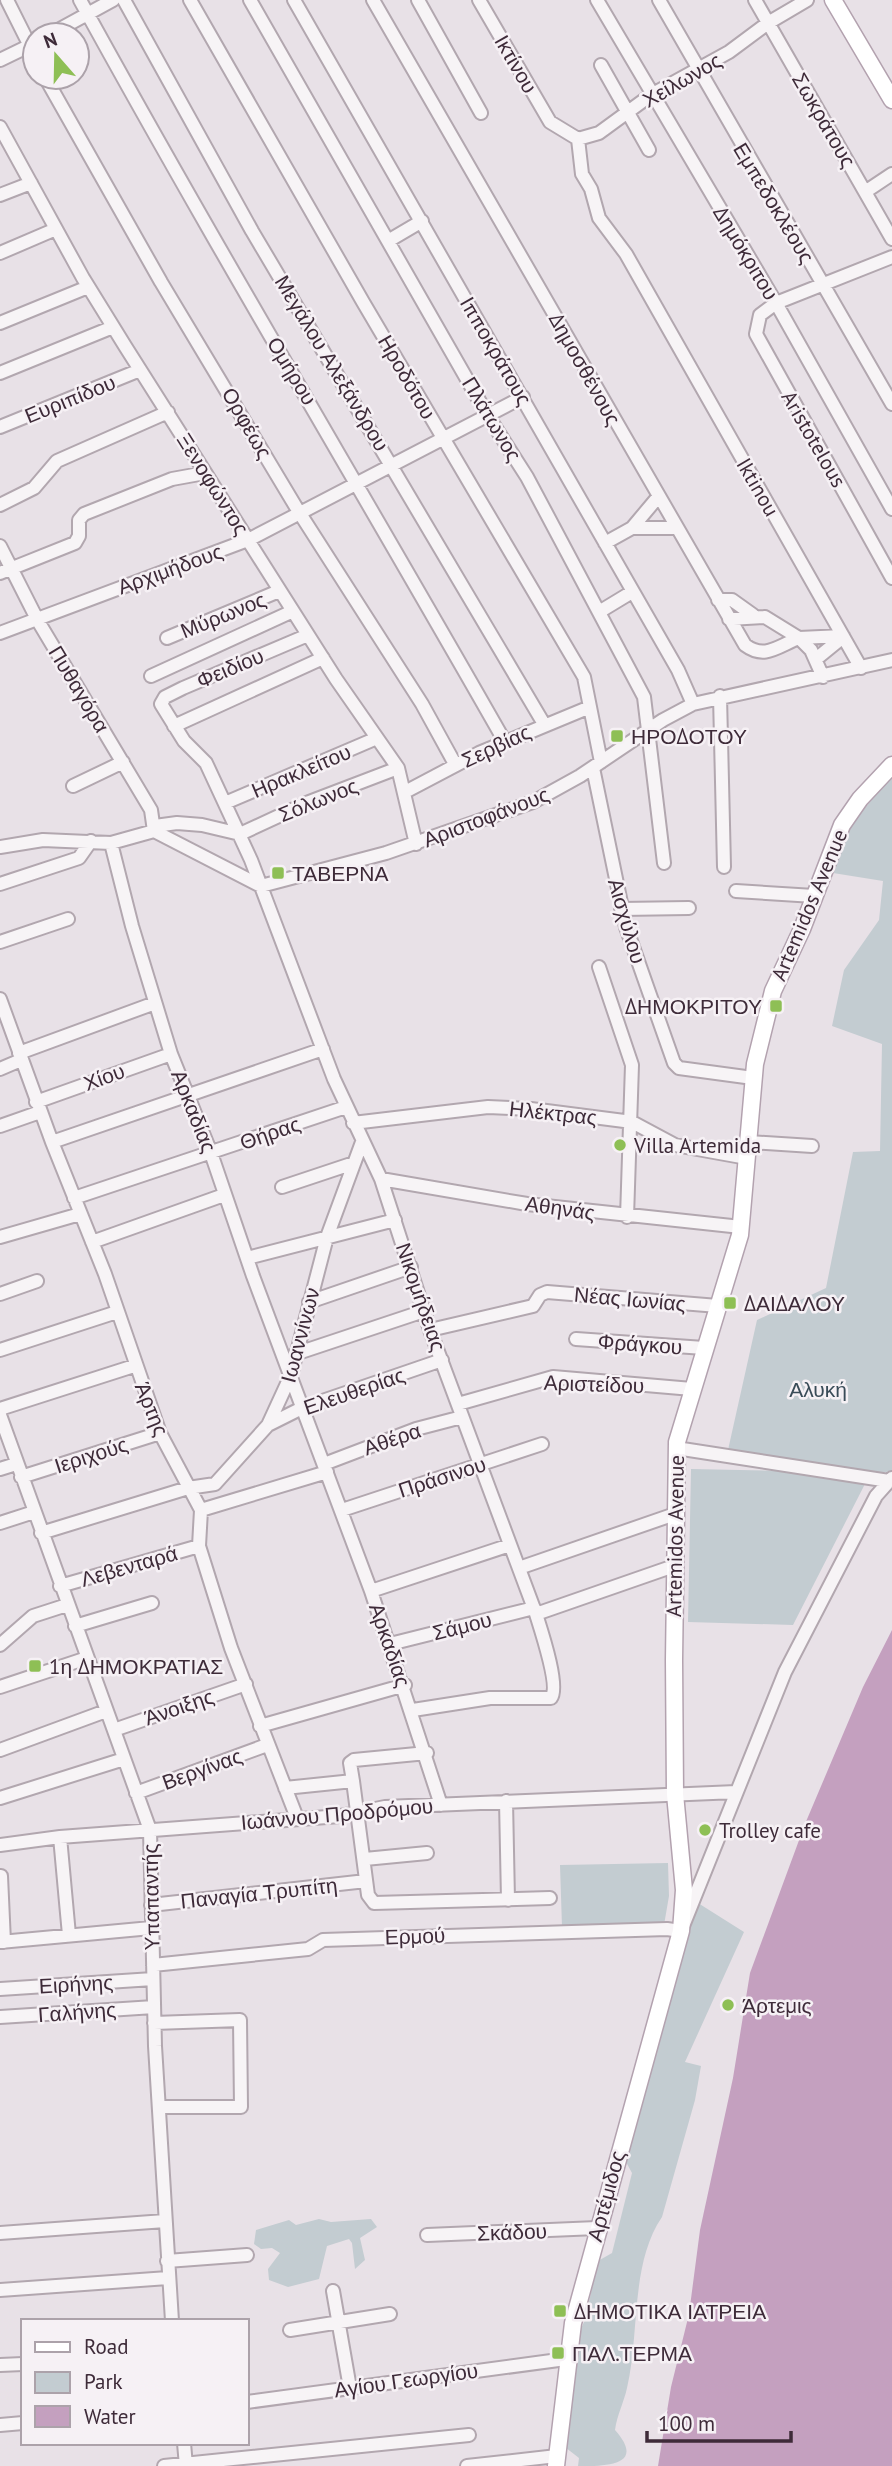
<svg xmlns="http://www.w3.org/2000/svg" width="892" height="2466" font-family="'PT Sans',sans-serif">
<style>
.green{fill:#c3ccd1}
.water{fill:#c4a0bf}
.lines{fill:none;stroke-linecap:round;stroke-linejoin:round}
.minor-casing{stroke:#b2a7af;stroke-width:16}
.major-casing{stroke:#b3a2af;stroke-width:19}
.minor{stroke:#f7f4f6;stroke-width:12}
.major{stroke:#fff;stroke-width:16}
.poi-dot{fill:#8ebf55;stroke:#f6f1f5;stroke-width:2.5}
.labels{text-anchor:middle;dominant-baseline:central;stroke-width:5;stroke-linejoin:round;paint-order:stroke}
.street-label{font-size:21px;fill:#3e2b39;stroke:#f6f1f5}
.poi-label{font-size:21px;fill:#3e2b39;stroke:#f6f1f5;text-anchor:start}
.park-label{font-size:21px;fill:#3a4c58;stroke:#f6f1f5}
</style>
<rect width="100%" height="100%" fill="#e8e1e7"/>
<path class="green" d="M892,776V1471L880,1473L728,1450L757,1320L826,1288L853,1152L880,1151L882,1044L832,1026L844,970L879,920L883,881L833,873L842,835Z
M691,1469L788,1471L867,1480L793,1625L688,1622Z
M668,1863L669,1896L664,1925L562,1927L560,1865Z
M698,1903L744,1932L685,2062L701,2066L695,2100L662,2217C630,2264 640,2333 627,2388C624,2402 617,2415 615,2430C647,2466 605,2466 578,2466L579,2458L561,2444L569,2354L585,2320L598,2261L612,2253L632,2173L626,2162C652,2076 670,1989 698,1903Z
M319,2219L331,2222L371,2219L377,2227L360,2238L365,2260L355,2269L352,2243L349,2239L327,2246L319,2279L288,2287L269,2280L268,2269L280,2253L272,2248L261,2249L254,2244L256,2230L289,2220L296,2225Z"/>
<path class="water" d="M892,1630V2466H658L671,2387L689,2314L700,2230L733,2078L750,1973L805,1824L863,1687Z"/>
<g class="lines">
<defs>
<path id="minor" d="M7,0L35,56
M80,0C217,250 364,494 505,742
M124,0L252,231L544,724
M190,0L363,302L584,677L601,762
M250,0L488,416L527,477L644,697L664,863
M294,0L678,670L693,704
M373,0L745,645C765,660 778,646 799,638L811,650L823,677
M418,0L481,113
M479,0L550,122L578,139L599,133L651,95L729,52L768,23L807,0
M597,0L776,303L892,509
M659,0L892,404
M755,0L892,239
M49,35L113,0
M0,60L35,43
M601,65L649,150
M45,77L161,282L299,512L422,704L455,764
M0,127L83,278L125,346L336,679L398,768L416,844
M578,139L582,174L591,189L599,218L626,254L861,668
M865,192L892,174
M0,195L31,183
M388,241L422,221
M0,253L56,229
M892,257L776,303L760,315L756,334L892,578
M0,323L88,287
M0,373L113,327
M0,427L140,370
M0,505L34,488L57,461L168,412
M632,528L658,497
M605,543L632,528H676
M0,546L38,621L151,810L154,831
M0,573L75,543L79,536V520L84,514L172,479L205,473
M718,600H732L753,615
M599,612L632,592
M729,619L765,617L799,638L843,636
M0,633L248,540L523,397
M308,635L183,688L165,697L161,704L184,741L206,763L251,860L334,1079L381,1179L430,1330L536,1614C541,1630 560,1687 551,1698H490L413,1710
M167,638L279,591
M816,659L843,637
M151,676L293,611
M720,696L724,867
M174,726L323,658
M593,768L626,927L674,1063L679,1068L753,1078
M73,786L123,762
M405,792L479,753L590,707
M225,803L377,738
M155,826L177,823L202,825L240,834L309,802L398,768
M154,831L261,886L386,853L533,802L580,776L663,720L693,704L892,660
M111,843L132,926L171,1054L211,1153L253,1276L371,1591L441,1805
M0,847L43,840L111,843L154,831
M0,884L79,858L91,841
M736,891L814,896
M621,909L689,908
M0,942L68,919
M599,967L632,1065L627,1217
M0,999L52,1142L105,1274L160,1433L201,1510L199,1546L231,1648L297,1818
M19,1053L155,1003
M0,1069L21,1060
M36,1102L171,1054
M353,1123L488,1107L531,1109L632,1122L675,1145L747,1158
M0,1126L40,1112
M52,1142L323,1049
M749,1142L812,1146
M381,1179L527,1204L741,1227
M282,1187L354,1163
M74,1198L346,1107
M0,1237L80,1214
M92,1242L224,1195
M247,1258L395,1220
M0,1294L37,1281
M309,1302L411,1267
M430,1330L533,1306L540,1295L547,1292L718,1306
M576,1339L704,1348
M0,1350L117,1312
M295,1354L424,1311
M458,1404L553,1377L692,1389
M0,1409L134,1366
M0,1415L150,1830L155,2046L172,2321
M268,1425L302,1408L442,1360
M676,1448L889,1481
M324,1464L416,1429L462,1417
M0,1469L16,1464
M21,1477L160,1433
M201,1510L327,1472
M342,1510L542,1444
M0,1523L34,1512
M41,1533L188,1488L215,1484L268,1425L291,1375L327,1237L362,1142
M519,1568L675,1514
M60,1586L199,1546
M371,1591L510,1545
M536,1614L674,1566
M75,1626L152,1603
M390,1644L534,1608
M0,1645L33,1616L67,1605
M0,1687L87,1658
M260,1726L405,1685
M114,1730L246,1684
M0,1750L106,1711
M353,1781L368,1895L374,1903L550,1898
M285,1788L353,1781L350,1763L354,1760L427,1753
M136,1793L267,1745
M0,1798L124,1759
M506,1801L508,1900
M60,1837L69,1935
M0,1845L60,1837L340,1816L385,1807L736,1792
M365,1859L427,1853
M1,1876L4,1942
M151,1905L366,1881
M0,1942L151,1928
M153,1965L308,1949L323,1940L667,1929L681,1931L785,1672L876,1496L892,1478
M0,1989L153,1979
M0,2017L154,2007
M154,2023L240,2020L241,2107H159
M0,2233L165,2221
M427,2235L597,2228
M167,2261L247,2255
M0,2290L168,2278
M333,2291L350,2388
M290,2330L390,2314
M0,2365L23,2364
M247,2402L566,2359
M0,2425L23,2423
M184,2443L186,2466
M164,2466L469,2435
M467,2466L557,2456"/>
<path id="major" d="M833,0L892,100
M556,2466L573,2323L681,1931L684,1890L675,1794L674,1660L677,1442L740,1235L755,1064L773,991L802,929L842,825L860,799L892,765"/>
</defs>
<use href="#minor" class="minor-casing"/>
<use href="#major" class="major-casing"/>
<use href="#minor" class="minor"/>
<use href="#major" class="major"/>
</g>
<g class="poi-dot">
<rect x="610" y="729" width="14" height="14" rx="3.5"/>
<rect x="271" y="866" width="14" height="14" rx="3.5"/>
<rect x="769" y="999" width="14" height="14" rx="3.5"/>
<circle cx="620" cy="1145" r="7"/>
<rect x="723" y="1296" width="14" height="14" rx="3.5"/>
<rect x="28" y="1659" width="14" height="14" rx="3.5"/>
<circle cx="705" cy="1830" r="7"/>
<circle cx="728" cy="2005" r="7"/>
<rect x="553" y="2304" width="14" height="14" rx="3.5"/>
<rect x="551" y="2346" width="14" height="14" rx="3.5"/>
</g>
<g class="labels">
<g class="street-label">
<text transform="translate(516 64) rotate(60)">Ικτίνου</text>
<text transform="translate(682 80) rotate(-30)">Χείλωνος</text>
<text transform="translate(824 120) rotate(60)">Σωκράτους</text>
<text transform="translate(774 203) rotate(59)">Εμπεδοκλέους</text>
<text transform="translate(746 253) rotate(59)">Δημόκριτου</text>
<text transform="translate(496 351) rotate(60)">Ιπποκράτους</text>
<text transform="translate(332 363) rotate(59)">Μεγάλου Αλεξάνδρου</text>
<text transform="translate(585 369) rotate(61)">Δημοσθένους</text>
<text transform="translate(292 371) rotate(59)">Ομήρου</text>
<text transform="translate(407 377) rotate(60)">Ηροδότου</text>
<text transform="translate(70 399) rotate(-22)">Ευριπίδου</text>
<text transform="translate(492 419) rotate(59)">Πλάτωνος</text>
<text transform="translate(247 423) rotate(60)">Ορφέως</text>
<text transform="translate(814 439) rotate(60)">Aristotelous</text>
<text transform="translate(213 484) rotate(58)">Ξενοφώντος</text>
<text transform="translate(758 487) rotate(60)">Iktinou</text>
<text transform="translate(170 569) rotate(-20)">Αρχιμήδους</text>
<text transform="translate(223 615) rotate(-22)">Μύρωνος</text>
<text transform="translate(230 668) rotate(-23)">Φειδίου</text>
<text transform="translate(79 689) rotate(59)">Πυθαγόρα</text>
<text transform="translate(496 746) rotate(-25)">Σερβίας</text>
<text transform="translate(301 771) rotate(-23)">Ηρακλείτου</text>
<text transform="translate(318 800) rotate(-22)">Σόλωνος</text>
<text transform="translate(486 817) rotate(-21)">Αριστοφάνους</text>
<text transform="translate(809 905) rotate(-67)">Artemidos Avenue</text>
<text transform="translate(627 921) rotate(74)">Αισχύλου</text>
<text transform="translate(104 1077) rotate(-20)">Χίου</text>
<text transform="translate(194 1111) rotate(68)">Αρκαδίας</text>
<text transform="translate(553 1113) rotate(6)">Ηλέκτρας</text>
<text transform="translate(270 1133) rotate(-19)">Θήρας</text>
<text transform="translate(560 1208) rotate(8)">Αθηνάς</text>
<text transform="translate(421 1297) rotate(71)">Νικομήδειας</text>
<text transform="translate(630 1299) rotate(5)">Νέας Ιωνίας</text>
<text transform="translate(300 1335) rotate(-75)">Ιωαννίνων</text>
<text transform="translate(640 1344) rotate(4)">Φράγκου</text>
<text transform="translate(594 1384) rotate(2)">Αριστείδου</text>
<text transform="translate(354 1391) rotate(-19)">Ελευθερίας</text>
<text transform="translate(152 1409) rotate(68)">Άρτης</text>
<text transform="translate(392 1439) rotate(-19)">Αθέρα</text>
<text transform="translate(91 1455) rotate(-18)">Ιεριχούς</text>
<text transform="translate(442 1477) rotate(-18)">Πράσινου</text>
<text transform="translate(675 1536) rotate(-89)">Artemidos Avenue</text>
<text transform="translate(129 1566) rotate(-16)">Λεβενταρά</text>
<text transform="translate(462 1626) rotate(-14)">Σάμου</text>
<text transform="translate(390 1645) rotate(71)">Αρκαδίας</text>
<text transform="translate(179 1707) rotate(-19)">Άνοιξης</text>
<text transform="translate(202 1769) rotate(-20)">Βεργίνας</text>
<text transform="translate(337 1814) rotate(-5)">Ιωάννου Προδρόμου</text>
<text transform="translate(259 1893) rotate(-6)">Παναγία Τρυπίτη</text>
<text transform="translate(151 1897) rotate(-91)">Υπαπαντής</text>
<text transform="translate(415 1936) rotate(-2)">Ερμού</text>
<text transform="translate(76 1984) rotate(-3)">Ειρήνης</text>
<text transform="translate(77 2012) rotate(-4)">Γαλήνης</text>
<text transform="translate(606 2196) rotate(-75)">Αρτέμιδος</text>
<text transform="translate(512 2232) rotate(-2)">Σκάδου</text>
<text transform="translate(406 2380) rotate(-8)">Αγίου Γεωργίου</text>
</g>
<g class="poi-label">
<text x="631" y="736">ΗΡΟΔΟΤΟΥ</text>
<text x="292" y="873">ΤΑΒΕΡΝΑ</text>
<text x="762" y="1006" text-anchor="end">ΔΗΜΟΚΡΙΤΟΥ</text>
<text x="634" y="1145">Villa Artemida</text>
<text x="744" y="1303">ΔΑΙΔΑΛΟΥ</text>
<text x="49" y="1666">1η ΔΗΜΟΚΡΑΤΙΑΣ</text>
<text x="719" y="1830">Trolley cafe</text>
<text x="742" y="2005">Άρτεμις</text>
<text x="574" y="2311">ΔΗΜΟΤΙΚΑ ΙΑΤΡΕΙΑ</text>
<text x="572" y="2353">ΠΑΛ.ΤΕΡΜΑ</text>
</g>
<g class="park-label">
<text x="818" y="1389">Αλυκή</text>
</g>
</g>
<rect x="21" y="2319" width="228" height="126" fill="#f6f1f5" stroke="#aca2aa" stroke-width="2"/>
<rect x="35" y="2342" width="35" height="10" fill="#ffffff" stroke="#aca2aa" stroke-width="2"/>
<text x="84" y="2354" font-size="21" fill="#3e2b39">Road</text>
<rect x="35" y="2372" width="35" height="21" fill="#c3ccd1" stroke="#aca2aa" stroke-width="2"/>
<text x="84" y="2389" font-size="21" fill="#3e2b39">Park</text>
<rect x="35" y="2406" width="35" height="21" fill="#c4a0bf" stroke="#aca2aa" stroke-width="2"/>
<text x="84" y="2424" font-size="21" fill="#3e2b39">Water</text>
<g transform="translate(56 56) rotate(340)"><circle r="33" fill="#f6f1f5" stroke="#aca2aa" stroke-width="2"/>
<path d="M0-5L12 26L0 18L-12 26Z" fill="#8ebf55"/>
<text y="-10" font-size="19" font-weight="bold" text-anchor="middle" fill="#3e2b39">N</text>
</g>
<path d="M647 2431v10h144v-10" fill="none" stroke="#3e2b39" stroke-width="3.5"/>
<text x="658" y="2431" font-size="21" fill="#3e2b39" stroke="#f6f1f5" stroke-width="5" paint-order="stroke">100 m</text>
</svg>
